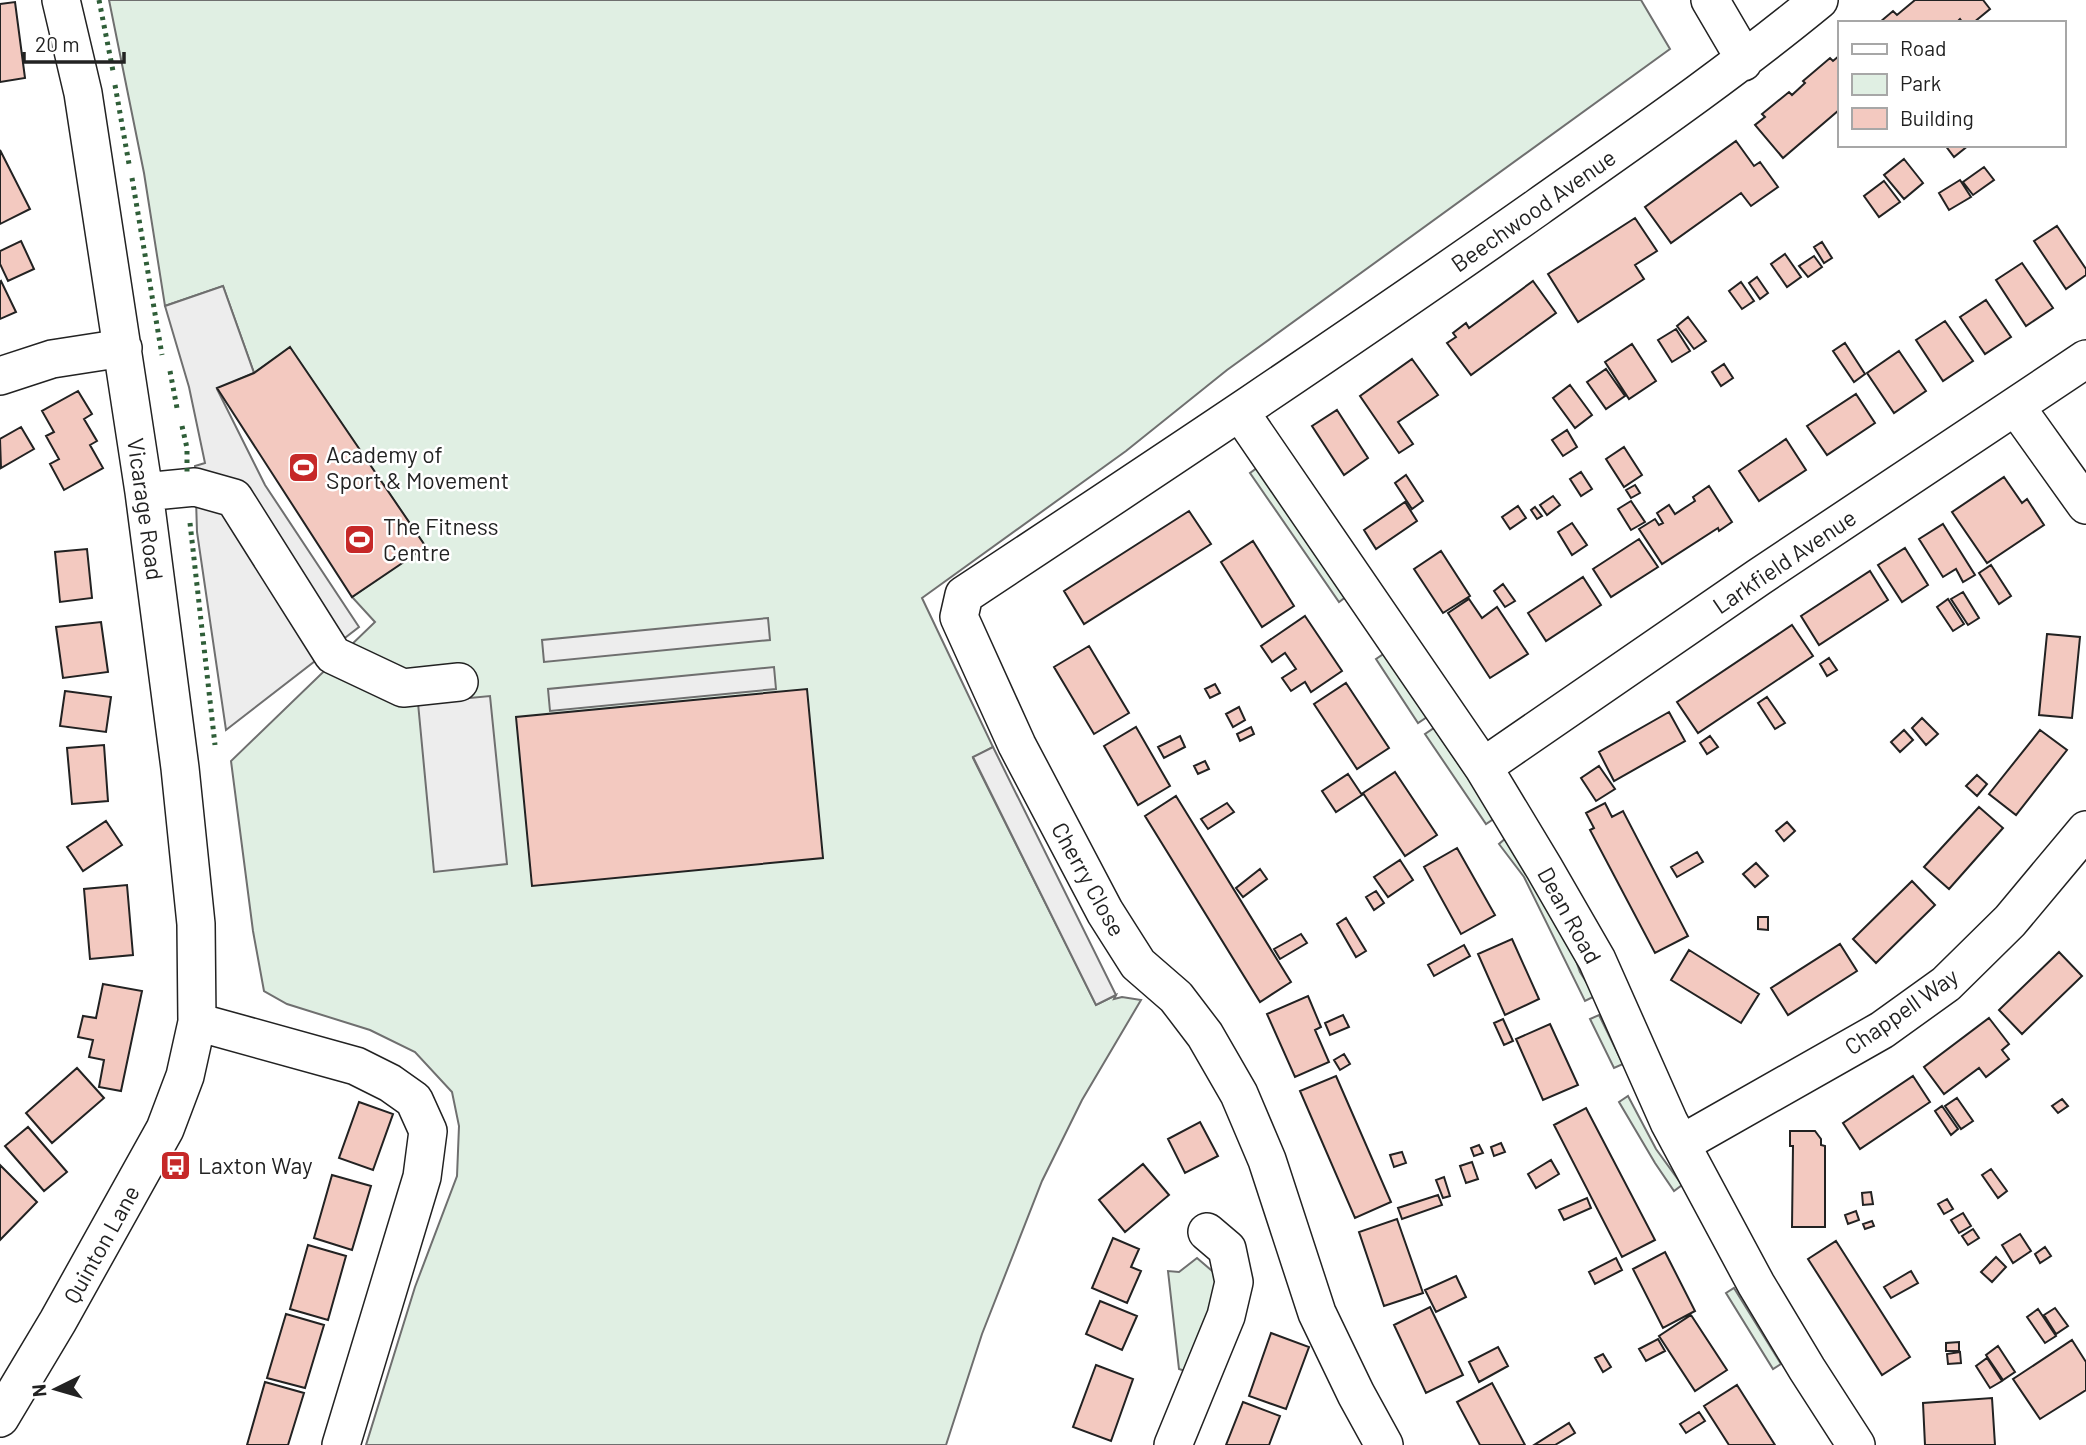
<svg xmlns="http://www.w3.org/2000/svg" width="2086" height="1445" font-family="Barlow,sans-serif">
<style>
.green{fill:#e0efe3;stroke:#6f6f6f;stroke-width:2}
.parking{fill:#ededed;stroke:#6f6f6f;stroke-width:2}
.building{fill:#f3c9c0;stroke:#222;stroke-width:2}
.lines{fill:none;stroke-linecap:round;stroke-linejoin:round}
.minor-casing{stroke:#222;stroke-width:40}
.minor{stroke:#fff;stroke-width:37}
.hedge{stroke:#2f5e38;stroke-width:5;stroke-dasharray:3.5 5;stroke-linecap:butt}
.labels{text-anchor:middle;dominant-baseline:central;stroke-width:5;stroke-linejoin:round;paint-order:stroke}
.street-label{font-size:23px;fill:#222;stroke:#fff}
.poi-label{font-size:23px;fill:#222;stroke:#fff;text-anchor:start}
</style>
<rect width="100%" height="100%" fill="#fff"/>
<path class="green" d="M109,0H1641L1670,49L1227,370L1126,451L922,598L993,747L973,758L1096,1005L1116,995L1114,999L1122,997L1141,1000L1082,1100L1042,1181L982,1334L946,1445H366L415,1287L457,1176L459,1126L452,1092L415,1052L370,1030L287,1004L264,991L253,931L231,761L375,622L352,597L425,546L290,348L254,373L223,286L165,306L144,173Z
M1257,468L1347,596L1339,602L1250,473Z
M1385,653L1427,717L1418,723L1376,659Z
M1434,728L1495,818L1486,824L1425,734Z
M1507,837L1569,941L1580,972L1595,996L1585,1001L1524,877L1499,844Z
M1599,1015L1623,1064L1614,1068L1590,1019Z
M1628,1096L1656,1149L1682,1185L1674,1191L1655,1163L1619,1102Z
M1197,1258L1218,1276L1191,1373L1179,1369L1168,1271L1179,1272Z
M1734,1288L1781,1364L1773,1369L1726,1293Z"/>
<path class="parking" d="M223,286L254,373L217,389L265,485L359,627L226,730L197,532L195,466L205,463L189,387L165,306Z
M768,618L770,640L544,662L542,640Z
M774,667L776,689L550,711L548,689Z
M490,696L507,864L434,872L418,703Z
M993,747L1116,995L1096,1005L973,757Z"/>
<path class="building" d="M1915,0H1983L1990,9L1973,23H1963L1960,19L1956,23L1880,22L1893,11L1897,15Z
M15,2L25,78L0,82V4Z
M1839,56V110L1783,158L1755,125L1765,117L1762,114L1789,92L1792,95L1805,83L1803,81L1830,58L1833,61Z
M1736,141L1754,166L1760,162L1778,187L1751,206L1741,193L1671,243L1645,207Z
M1945,145H1969L1954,157Z
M0,150L30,209L0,224Z
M1904,159L1923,183L1904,199L1884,175Z
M1984,167L1994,180L1973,195L1963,182Z
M1960,180L1971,197L1949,210L1939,193Z
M1884,181L1900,202L1879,217L1864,196Z
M1635,218L1657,251L1635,265L1644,279L1578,322L1548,274Z
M2057,226L2086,269V275L2066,289L2034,241Z
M21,241L34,269L8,281L0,264V251Z
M1822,242L1832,258L1824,263L1814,247Z
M1785,254L1801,277L1787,287L1771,264Z
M1814,256L1822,267L1808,277L1799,266Z
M2022,263L2053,308L2026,326L1996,280Z
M1757,277L1768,293L1760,299L1749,283Z
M1,281L16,312L0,319V282Z
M1533,281L1556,313L1471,375L1447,343L1456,337L1453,333L1466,323L1469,328Z
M1741,282L1754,301L1742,309L1729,291Z
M1986,300L2011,337L1985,354L1960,317Z
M1688,317L1706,341L1694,349L1677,326Z
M1945,321L1973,361L1943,381L1916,340Z
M1676,329L1690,351L1672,362L1658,340Z
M1845,343L1865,374L1854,382L1833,351Z
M1632,344L1656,381L1629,399L1605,362Z
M290,347L426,547L352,597L217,388L254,373Z
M1899,351L1926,391L1894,413L1867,373Z
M1412,359L1438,395L1398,422L1413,444L1399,453L1360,396Z
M1724,364L1733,378L1721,386L1712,372Z
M1606,369L1625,396L1606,409L1587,382Z
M1570,385L1592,415L1575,428L1553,398Z
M78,391L92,414L84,419L97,441L90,445L103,468L64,490L50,464L59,459L46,436L54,432L42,411Z
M1856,394L1875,423L1827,455L1807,426Z
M1337,410L1368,458L1344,475L1312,426Z
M21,427L34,449L1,468L0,439Z
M1567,430L1577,447L1563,456L1552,440Z
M1786,439L1806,470L1759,501L1739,471Z
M1624,447L1642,475L1624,487L1606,459Z
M1581,472L1592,489L1581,496L1570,479Z
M1406,475L1423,501L1412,509L1395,483Z
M2004,477L2022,503L2027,499L2044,525L1987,563L1952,512Z
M1635,485L1640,493L1631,498L1626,490Z
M1709,486L1732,522L1719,531L1718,528L1662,564L1639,529L1655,519L1659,525L1663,523L1657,513L1669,505L1675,514L1695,501L1693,497Z
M1553,496L1560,505L1547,515L1540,505Z
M1631,501L1645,522L1631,530L1618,509Z
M1405,502L1417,521L1376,549L1364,530Z
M1518,506L1526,518L1510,529L1502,517Z
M1535,507L1542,516L1537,519L1531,510Z
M1189,511L1211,544L1084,624L1064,591Z
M1572,523L1587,545L1572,555L1558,532Z
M1943,524L1975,575L1963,582L1956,569L1943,577L1919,539Z
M1639,539L1658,567L1611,597L1593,569Z
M1253,541L1294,606L1262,627L1221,562Z
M1905,548L1928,585L1902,602L1878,565Z
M87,549L92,598L60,602L55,552Z
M1441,551L1470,596L1443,613L1414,569Z
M1991,565L2011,596L1999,604L1979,573Z
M1870,571L1888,600L1819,645L1801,616Z
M1583,577L1601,605L1546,641L1528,613Z
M1503,584L1515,601L1505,607L1494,591Z
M1963,592L1979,618L1968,625L1951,599Z
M1469,599L1482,618L1497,607L1528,654L1490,678L1448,613Z
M1948,599L1964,624L1953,631L1937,607Z
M1305,616L1342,671L1311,692L1305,682L1291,691L1282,678L1296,669L1285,653L1272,662L1261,646Z
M101,622L108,672L63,678L56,627Z
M1792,625L1813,656L1698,733L1677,702Z
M2047,634L2080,637L2072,718L2039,715Z
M1089,646L1129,713L1094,734L1054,667Z
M1829,658L1837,670L1827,676L1820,664Z
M1346,683L1389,748L1357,769L1314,704Z
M1215,684L1220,693L1210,698L1205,689Z
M807,689L823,858L532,886L516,717Z
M65,691L111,697L106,732L60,726Z
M1767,697L1785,723L1775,729L1758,703Z
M1239,707L1245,720L1233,727L1226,714Z
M1669,712L1685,741L1614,781L1599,752Z
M1922,718L1938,734L1926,745L1912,728Z
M1136,727L1170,786L1138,805L1104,746Z
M1251,727L1254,734L1240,741L1237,734Z
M1904,730L1913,740L1900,752L1891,742Z
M2040,730L2067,750L2016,815L1989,794Z
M1180,736L1185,747L1164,758L1158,747Z
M1710,736L1718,747L1707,754L1700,743Z
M104,745L108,801L72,804L67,748Z
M1205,761L1209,769L1198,774L1194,766Z
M1599,766L1615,789L1596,801L1581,778Z
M1395,772L1437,835L1405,856L1363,793Z
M1348,774L1362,795L1336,812L1322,791Z
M1977,775L1987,784L1977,796L1966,786Z
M1176,796L1291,982L1260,1002L1145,816Z
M1227,803L1234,812L1208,829L1201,819Z
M1605,803L1612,817L1623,811L1688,936L1655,953L1590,830L1594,828L1586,813Z
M1979,807L2003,828L1949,889L1924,867Z
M106,821L122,845L83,871L67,847Z
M1787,822L1795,831L1784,841L1776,831Z
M1457,848L1495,915L1461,934L1424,867Z
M1697,852L1703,862L1677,877L1671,867Z
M1400,860L1413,880L1388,897L1374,877Z
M1756,863L1768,876L1755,887L1743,874Z
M1260,869L1267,879L1243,897L1236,888Z
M1912,881L1935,905L1876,963L1853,939Z
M127,885L133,955L90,959L84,889Z
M1376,891L1384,903L1374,910L1366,897Z
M1758,917H1768V930L1758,929Z
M1346,918L1366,951L1356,957L1337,924Z
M1301,934L1307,943L1280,959L1274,949Z
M1512,939L1539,999L1505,1015L1478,954Z
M1840,944L1857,971L1788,1015L1771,988Z
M1464,945L1470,956L1434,976L1428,965Z
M1689,950L1759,994L1741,1023L1671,980Z
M2059,952L2082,976L2022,1034L1999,1010Z
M103,984L142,991L121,1091L99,1087L104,1060L89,1057L93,1040L78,1037L83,1016L96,1018Z
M1308,996L1321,1027L1315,1030L1329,1062L1295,1077L1267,1014Z
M1343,1015L1349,1027L1330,1035L1325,1023Z
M1989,1018L2009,1044L2002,1050L2009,1059L1986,1077L1979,1068L1944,1094L1924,1067Z
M1503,1019L1513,1041L1504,1045L1494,1023Z
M1550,1024L1578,1085L1543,1100L1516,1039Z
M1344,1054L1350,1064L1340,1070L1334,1060Z
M77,1068L104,1098L52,1143L26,1113Z
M1336,1076L1391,1202L1355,1218L1300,1091Z
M1913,1076L1930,1102L1860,1149L1843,1123Z
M1957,1098L1973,1121L1961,1129L1945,1106Z
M2062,1099L2068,1106L2058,1113L2052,1106Z
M359,1102L393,1114L373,1170L339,1158Z
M1942,1106L1958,1129L1951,1135L1935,1111Z
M1586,1108L1655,1240L1622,1257L1554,1125Z
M1200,1122L1218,1156L1185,1173L1168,1139Z
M28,1127L67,1172L44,1191L5,1146Z
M1790,1131H1815L1821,1139V1145L1825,1146V1227H1792L1793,1146H1790Z
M1501,1143L1505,1152L1494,1156L1491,1147Z
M1479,1145L1483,1153L1474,1156L1471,1148Z
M1402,1152L1406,1163L1394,1167L1390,1155Z
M1551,1160L1559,1174L1536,1188L1528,1174Z
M1472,1162L1478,1179L1466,1183L1460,1166Z
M1143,1164L1169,1195L1125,1232L1099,1200Z
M0,1165L37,1202L0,1240Z
M1991,1169L2007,1191L1998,1198L1982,1175Z
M332,1175L371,1186L352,1250L314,1238Z
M1444,1177L1450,1196L1443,1198L1436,1180Z
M1871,1192L1873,1204L1863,1205L1862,1193Z
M1438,1195L1442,1205L1402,1219L1398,1208Z
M1587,1198L1591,1208L1564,1220L1559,1210Z
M1947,1199L1953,1209L1944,1214L1938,1204Z
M1856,1211L1859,1220L1848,1224L1845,1215Z
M1963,1213L1971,1226L1959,1233L1951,1220Z
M1397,1219L1423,1293L1384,1306L1359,1232Z
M1872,1221L1874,1226L1865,1229L1863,1224Z
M1973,1229L1979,1238L1968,1245L1962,1236Z
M2020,1234L2031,1251L2013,1263L2002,1245Z
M1113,1238L1139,1249L1131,1267L1141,1271L1127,1303L1092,1288Z
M1836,1241L1910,1357L1882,1375L1808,1259Z
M308,1245L346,1256L328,1320L290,1309Z
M2045,1247L2051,1256L2040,1263L2035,1254Z
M1665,1252L1695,1311L1663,1328L1633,1269Z
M1996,1257L2006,1267L1992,1282L1981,1272Z
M1616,1258L1622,1270L1595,1284L1589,1272Z
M1911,1271L1918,1283L1891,1298L1884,1287Z
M1456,1276L1466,1297L1436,1312L1425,1290Z
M1100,1301L1137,1316L1122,1350L1086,1334Z
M1430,1307L1463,1375L1426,1393L1394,1325Z
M2055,1308L2068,1326L2056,1334L2044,1315Z
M2038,1309L2056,1336L2045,1343L2027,1317Z
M286,1314L324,1325L305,1388L267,1378Z
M1691,1315L1727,1370L1695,1391L1659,1336Z
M1271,1333L1309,1347L1286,1409L1249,1396Z
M1658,1339L1665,1351L1646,1361L1639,1349Z
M2072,1340L2086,1362V1390L2040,1419L2013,1379Z
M1959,1342V1351H1946V1343Z
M1998,1346L2015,1372L2003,1380L1986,1355Z
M1498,1347L1508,1366L1479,1382L1469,1362Z
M1960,1352L1961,1363L1948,1364L1947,1354Z
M1603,1354L1611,1367L1603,1372L1595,1358Z
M1987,1358L2002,1381L1990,1388L1976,1366Z
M1096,1365L1133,1379L1111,1441L1073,1427Z
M265,1382L304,1393L288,1445H247Z
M1492,1383L1525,1445H1480L1457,1402Z
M1737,1385L1775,1445H1729L1704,1406Z
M1992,1398L1995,1445H1925L1923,1403Z
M1243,1402L1280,1416L1269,1445H1226Z
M1699,1412L1705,1421L1686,1433L1680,1424Z
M1569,1423L1575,1433L1555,1445H1534Z"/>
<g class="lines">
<defs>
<path id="minor" d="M1710,0L1744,58L1743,62
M0,376L52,359L123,348
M2016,407L2086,505
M1240,412L1483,767L1544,868L1597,960L1669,1122L1756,1284L1807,1369L1856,1445
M144,492L195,487L234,498L333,655L403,688L459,682
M1483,767L1759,577L2086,359
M197,1022L356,1066L390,1083L414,1100L428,1131L422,1177L341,1445
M1681,1144L1882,1030L1946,984L2010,921L2086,830
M0,1418L58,1321L165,1129L185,1076L197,1022L196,924L180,768L144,492L83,93L61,0
M1173,1445L1226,1316L1234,1282L1227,1249L1207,1232
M1384,1445L1356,1394L1317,1313L1267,1160L1239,1094L1205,1035L1176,997L1138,964L1105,912L1017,745L959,617L964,595C1156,468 1349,340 1538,207C1633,140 1729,74 1819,0"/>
</defs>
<use href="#minor" class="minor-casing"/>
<use href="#minor" class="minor"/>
<path class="hedge" d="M99,0L113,71
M115,85L129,164
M132,178L162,355
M170,371L177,408
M182,426L187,448V476
M190,523L215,745"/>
</g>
<defs>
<symbol id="stadium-square" viewBox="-11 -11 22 22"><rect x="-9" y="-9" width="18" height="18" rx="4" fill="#c62828" stroke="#fff"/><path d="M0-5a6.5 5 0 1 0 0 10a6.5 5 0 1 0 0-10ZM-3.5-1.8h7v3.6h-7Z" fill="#fff"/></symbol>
<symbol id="bus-square" viewBox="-11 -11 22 22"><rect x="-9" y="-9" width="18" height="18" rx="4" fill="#c62828" stroke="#fff"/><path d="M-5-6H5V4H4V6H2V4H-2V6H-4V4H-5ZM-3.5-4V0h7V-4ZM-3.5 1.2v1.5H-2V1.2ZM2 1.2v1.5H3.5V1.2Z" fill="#fff"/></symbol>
</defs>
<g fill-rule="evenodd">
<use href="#stadium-square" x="286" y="450" width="35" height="35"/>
<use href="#stadium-square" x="342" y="522" width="35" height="35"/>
<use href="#bus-square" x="158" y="1148" width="35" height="35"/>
</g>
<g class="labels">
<g class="street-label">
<text transform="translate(1533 210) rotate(-35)">Beechwood Avenue</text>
<text transform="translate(146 509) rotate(82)">Vicarage Road</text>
<text transform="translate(1784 561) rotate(-34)">Larkfield Avenue</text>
<text transform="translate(1089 879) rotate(61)">Cherry Close</text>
<text transform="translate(1570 915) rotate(61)">Dean Road</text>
<text transform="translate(1901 1011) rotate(-35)">Chappell Way</text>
<text transform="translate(101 1244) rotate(-61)">Quinton Lane</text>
</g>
<g class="poi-label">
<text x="326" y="454">Academy of<tspan x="326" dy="26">Sport &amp; Movement</tspan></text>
<text x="383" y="526">The Fitness<tspan x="383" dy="26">Centre</tspan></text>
<text x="198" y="1165">Laxton Way</text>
</g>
</g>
<rect x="1838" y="21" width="228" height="126" fill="#ffffff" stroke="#a7a7a7" stroke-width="2"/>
<rect x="1852" y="44" width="35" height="10" fill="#ffffff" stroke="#a7a7a7" stroke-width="2"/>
<text x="1900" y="56" font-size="21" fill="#222222">Road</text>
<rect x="1852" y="74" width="35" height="21" fill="#e0efe3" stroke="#a7a7a7" stroke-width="2"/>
<text x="1900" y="91" font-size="21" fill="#222222">Park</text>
<rect x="1852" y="108" width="35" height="21" fill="#f3c9c0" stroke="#a7a7a7" stroke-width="2"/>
<text x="1900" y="126" font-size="21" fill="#222222">Building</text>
<g transform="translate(56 1389) rotate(265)" stroke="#ffffff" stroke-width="5" paint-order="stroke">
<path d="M0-5L12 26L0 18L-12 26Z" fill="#222222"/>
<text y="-10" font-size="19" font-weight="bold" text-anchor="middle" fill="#222222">N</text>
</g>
<path d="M24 52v10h100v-10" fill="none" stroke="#222222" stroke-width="3.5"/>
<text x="35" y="52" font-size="21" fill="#222222" stroke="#ffffff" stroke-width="5" paint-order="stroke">20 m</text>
</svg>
